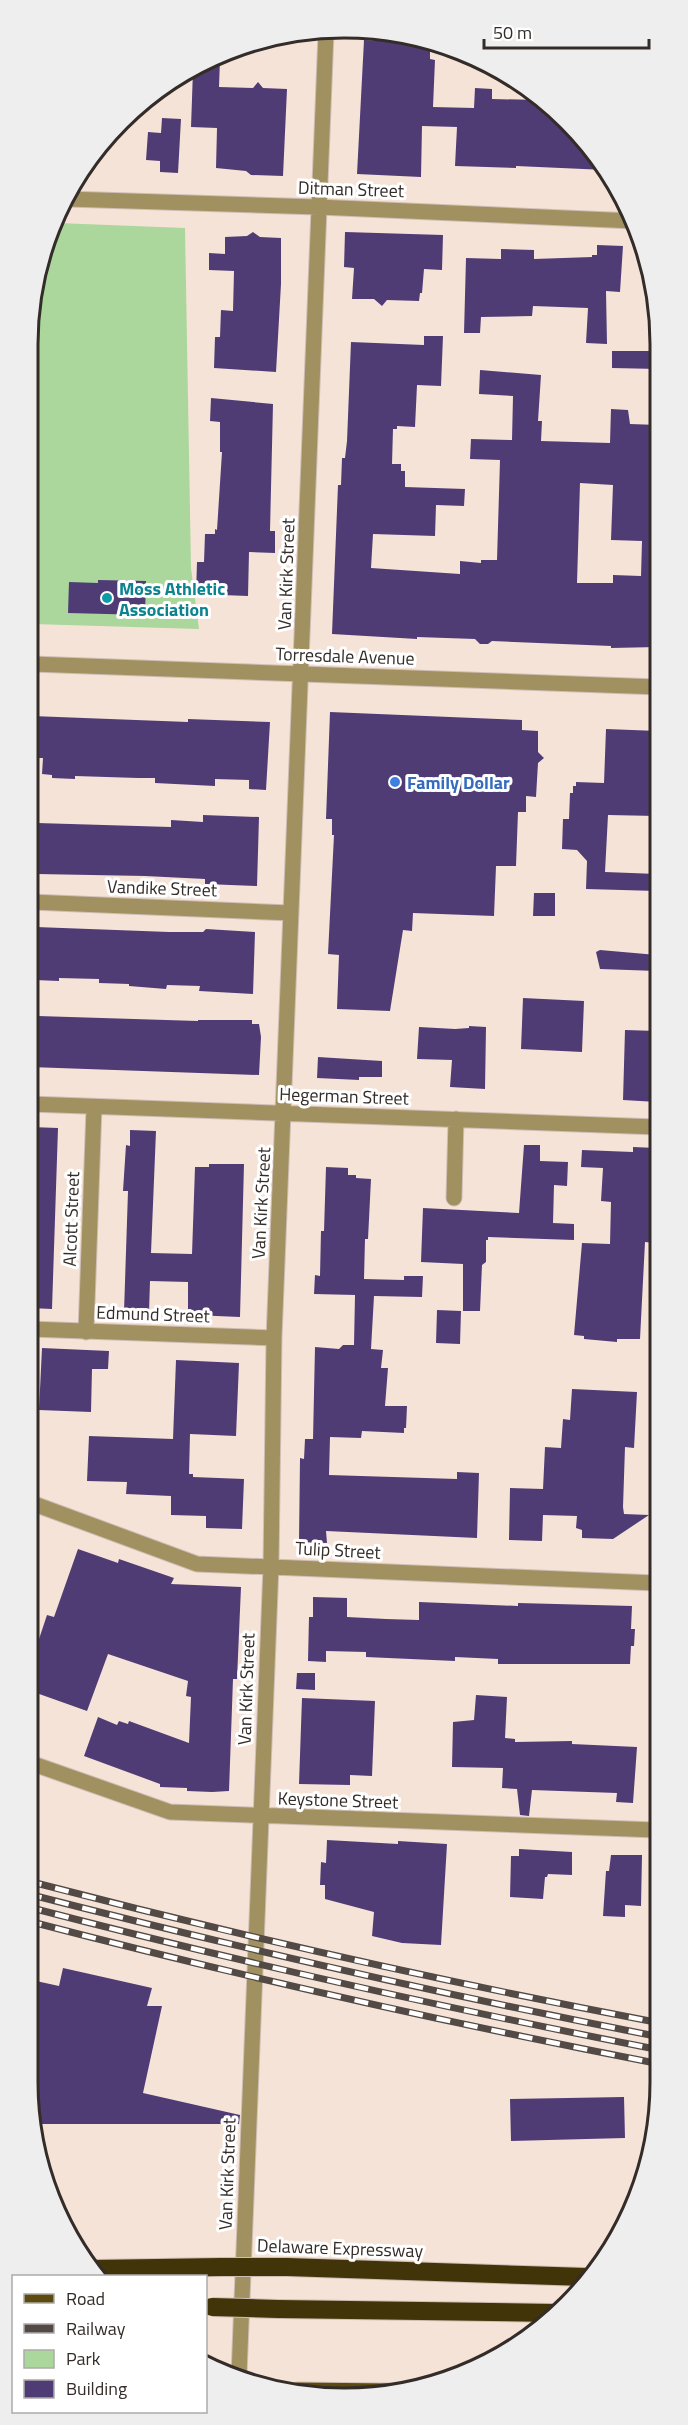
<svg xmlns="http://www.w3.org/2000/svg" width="688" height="2425" font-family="'Titillium Web',sans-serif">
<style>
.green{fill:#abd79d}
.building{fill:#503c75;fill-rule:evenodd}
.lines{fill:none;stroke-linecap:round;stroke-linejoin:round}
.minor-casing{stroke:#cfbeb5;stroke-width:17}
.major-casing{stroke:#cfbeb5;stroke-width:17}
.highway-casing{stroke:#cfbeb5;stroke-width:20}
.minor{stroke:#a19160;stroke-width:15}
.major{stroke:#5c4b0f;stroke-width:15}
.highway{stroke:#413408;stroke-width:18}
.rail-casing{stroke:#534a45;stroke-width:7}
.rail{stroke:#fff;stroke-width:4.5;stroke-dasharray:14;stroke-linecap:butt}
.highway-bridge-casing{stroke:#cfbeb5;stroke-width:20;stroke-linecap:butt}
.highway-bridge{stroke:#413408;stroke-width:18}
.culture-dot{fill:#0f9aa8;stroke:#fff;stroke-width:2}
.shop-dot{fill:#3f7fe0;stroke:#fff;stroke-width:2}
.labels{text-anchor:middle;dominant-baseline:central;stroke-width:6;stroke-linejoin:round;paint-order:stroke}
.street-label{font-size:18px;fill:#332c28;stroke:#fff}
.culture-label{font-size:18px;font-weight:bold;fill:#0d838f;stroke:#fff;text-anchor:start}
.shop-label{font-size:18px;font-weight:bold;fill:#366cbe;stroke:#fff;text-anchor:start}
.rim{fill:none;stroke:#332c28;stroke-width:3}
</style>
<rect width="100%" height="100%" fill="#f6e3d8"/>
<path class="green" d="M58,223L185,228L191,568L199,629L32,624L33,282Z"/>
<path class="building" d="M364,40L430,43V59L435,60L433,107L474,108L475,88L492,89V99L540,100L582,135L606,170L516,166V168L455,166L457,127L422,126L421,177L357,174Z
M220,59L219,87L253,88L258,82L263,88L287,89L283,176L251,175L246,171L216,168L217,128L191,127L193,70Z
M162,118L181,119L178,173L160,172V161L146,160L148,132L161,133Z
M253,232L260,237L281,238V284L276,372L214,368L215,337H220L221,310L233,311L234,271L209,270V253L225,254V237L247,236Z
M345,232L443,235L442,270L424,269L422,293H420L419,301L387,300L382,306L374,299H352L354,268L344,267Z
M597,245L623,246L620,292L606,291L607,344L586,343L588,308L533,306L532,316L481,317L480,333H464L466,258L501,259V249L534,250V259L592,257V255H597Z
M424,336H443L441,386L417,385L415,427L397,426V429H393L392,464H401V471H405V487L465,489L464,506L436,505L435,536L373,534L371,568L460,574V561L481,563V560H497L500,460L470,459L471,439L512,440L513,396L479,394L480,370L541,375L538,421H542L541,441L610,443L611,409L628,410L630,424L658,425V647L611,648V646L492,641L488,644H480L475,639L417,637V639L332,634L338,485H341L342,458H345L347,441L351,342L424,345ZM580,483L613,485L611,540L642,541L641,576L613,575V583H577Z
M612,351H658V369L612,368Z
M211,398L273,404L270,531H275V553L249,552L248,596L196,594L197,562H204L205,534H215V529L217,530L222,452H220V422L210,421Z
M98,580L146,581L145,615L68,613L69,582L98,583Z
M330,712L522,720V730L538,731V752L544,758L538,763L536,797L526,796V812H518L516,866H496L494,916L413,913L412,931L403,930L390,1011L337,1009L339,955L328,954L334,835H332V819H326Z
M32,716L188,722V719L270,722L266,790L249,789V780L215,779V786L155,783V778H138L75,776V779L52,778V775L42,774L43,758H31Z
M606,729L658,731L657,816L608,815L605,872L657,874V891L586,889L587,861L577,850L562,849L563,819H569L570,793H573V786H576V782L604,783Z
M203,815L259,817L257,886L205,884V879L145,876L37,874V823L171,827V820L203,822Z
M534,893H555V916H533Z
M36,927L169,932H203L206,929L255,932L253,994L199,991L200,986L167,985L166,989L129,986V984L99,983V979L59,978V981L35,980V976H33Z
M600,950L657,955V971L600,969L596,952Z
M523,998L584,1001L582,1052L521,1049Z
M38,1016L198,1021V1020H252V1024H259L261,1037L259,1075L30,1067L31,1028L37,1029Z
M469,1026L486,1027L485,1089L450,1087L452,1060L417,1059L419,1027L455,1029L469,1028Z
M625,1030L657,1031V1102L623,1100Z
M318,1057L382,1061V1077H359V1080L317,1078Z
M31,1127L58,1128L52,1309L30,1308Z
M130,1130L156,1131L151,1253L192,1254L195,1167H209V1164H244L240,1317L193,1315L191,1309H188V1282L150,1281L149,1313L124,1312L128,1191H123L126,1145L130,1146Z
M524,1145H540V1161L568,1162L567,1186L554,1185L553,1223L574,1224V1240L488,1237V1240H486V1262L482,1265L480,1311H463V1264L421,1262L423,1208L519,1213Z
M633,1147L657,1148L655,1243L645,1242L640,1339H617V1342L584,1339V1336L574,1335L582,1243L610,1244L611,1202L601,1201L603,1168L581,1167L582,1150L633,1152Z
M326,1167L348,1168V1175H356V1178L371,1179L368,1239H365L364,1279L404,1280V1276H423L422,1297L374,1296L371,1349L383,1350L381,1368H388L385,1406H407L406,1428H404V1433L362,1431L361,1438L330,1437L329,1475L457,1479V1472L479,1473L477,1538L326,1531L327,1543L299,1542L300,1458L304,1459L305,1439H313L315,1347L339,1349L343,1345H354L355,1295L314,1294L315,1275L320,1276L321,1231H324Z
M437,1310L461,1311L460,1344L436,1343Z
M42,1348L109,1351L108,1369H92L91,1412L39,1410Z
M176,1360L239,1363L236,1436L190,1434L189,1474H193V1477L244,1479L242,1529L206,1528V1516L171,1515V1496L126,1494L127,1482L87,1481L89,1436L173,1439Z
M572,1389L637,1392L634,1448L625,1447L623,1507L624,1514L649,1515L613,1539L582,1538V1530L576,1528L577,1516L543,1515L542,1541L509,1540L510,1488L543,1489L545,1447L561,1448L563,1419L570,1420Z
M78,1549L118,1563L119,1559L174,1578L171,1584L241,1587L237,1679H233L229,1791L212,1792L187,1791V1788L160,1787V1784L84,1756L98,1717L117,1725L119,1721L128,1724L129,1721L189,1743L191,1697L186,1696L188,1681L108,1654L87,1711L28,1690V1645L36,1648L47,1615L54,1617Z
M313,1597L347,1598V1617L386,1619L419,1620V1602L518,1606V1603L632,1606L631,1629H635L634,1646H631L630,1664H498V1659L455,1657V1661L366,1657V1652L326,1651V1662L308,1661L309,1617H313Z
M297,1673H315V1690L296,1689Z
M476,1695L507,1697L505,1738L515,1739V1742L572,1741V1744L637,1747L633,1803L616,1802L617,1793L532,1790L529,1816L520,1815L517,1789L502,1788L503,1768L452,1767L453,1722L474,1720Z
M302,1698L375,1701L372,1776L350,1775V1785L299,1784Z
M327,1840L398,1844V1841L447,1844L441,1945L402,1943L372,1936L374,1912L325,1899V1885H320L321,1862L326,1863Z
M519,1849L572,1852V1875L548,1874L547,1877H545L543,1899L510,1897L511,1856H519Z
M611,1855H642L641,1906L625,1905V1917L603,1916L606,1871H609Z
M63,1968L152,1988L147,2006H162L143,2093L240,2115L239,2124H36L27,2081V1979L59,1986Z
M624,2097L625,2138L511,2141L510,2099Z"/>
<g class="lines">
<defs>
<path id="minor" d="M67,199L318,207L634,221
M32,664L658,687
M31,902L291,913
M30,1104L657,1127
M454,1198L456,1119
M30,1329L274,1338
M86,1332L94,1108
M29,1502L197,1564L656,1583
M28,1762L170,1812L656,1830
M239,2375L271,1566L274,1338L326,33"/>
<path id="major" d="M297,2390L390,2391"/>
<path id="highway" d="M287,2267L586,2277
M92,2269L221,2267
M278,2309L554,2313"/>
</defs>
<use href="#minor" class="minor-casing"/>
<use href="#major" class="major-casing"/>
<use href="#highway" class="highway-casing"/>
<use href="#minor" class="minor"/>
<use href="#major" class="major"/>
<use href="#highway" class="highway"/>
<defs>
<path id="rail" d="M28,1881C235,1935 445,1982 655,2022
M28,1894C235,1947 445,1995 655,2036
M28,1907C235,1961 445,2008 655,2049
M28,1921C235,1975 444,2022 655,2063"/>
</defs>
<use href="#rail" class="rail-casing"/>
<use href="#rail" class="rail"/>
<defs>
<path id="highway-bridge" d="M221,2267H287
M212,2307L278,2309"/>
</defs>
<use href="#highway-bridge" class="highway-bridge-casing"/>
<use href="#highway-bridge" class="highway-bridge"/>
</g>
<circle class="culture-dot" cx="107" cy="598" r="6"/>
<circle class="shop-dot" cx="395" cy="782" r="6"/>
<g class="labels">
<g class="street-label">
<text transform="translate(351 189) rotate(2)">Ditman Street</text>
<text transform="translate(286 574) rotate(-88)">Van Kirk Street</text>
<text transform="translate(345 656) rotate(2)">Torresdale Avenue</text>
<text transform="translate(162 888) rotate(2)">Vandike Street</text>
<text transform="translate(344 1096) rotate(2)">Hegerman Street</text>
<text transform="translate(261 1203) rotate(-87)">Van Kirk Street</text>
<text transform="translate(71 1219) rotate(-88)">Alcott Street</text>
<text transform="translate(153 1314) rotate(2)">Edmund Street</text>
<text transform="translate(338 1550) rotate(3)">Tulip Street</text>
<text transform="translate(246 1689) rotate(-88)">Van Kirk Street</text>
<text transform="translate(338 1800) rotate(2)">Keystone Street</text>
<text transform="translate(227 2174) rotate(-88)">Van Kirk Street</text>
<text transform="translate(340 2248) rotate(2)">Delaware Expressway</text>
</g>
<g class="culture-label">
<text x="119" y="588">Moss Athletic<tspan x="119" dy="21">Association</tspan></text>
</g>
<g class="shop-label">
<text x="407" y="782">Family Dollar</text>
</g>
</g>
<path d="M0 0H688V2425H0ZM344 38H344A306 306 0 0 1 650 344V2082A306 306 0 0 1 344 2388H344A306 306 0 0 1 38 2082V344A306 306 0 0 1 344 38Z" fill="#efeeee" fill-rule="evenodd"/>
<path class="rim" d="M344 38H344A306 306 0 0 1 650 344V2082A306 306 0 0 1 344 2388H344A306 306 0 0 1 38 2082V344A306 306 0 0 1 344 38Z"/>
<rect x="12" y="2275" width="195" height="138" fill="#ffffff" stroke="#adaba9" stroke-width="1.5"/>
<rect x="24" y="2294" width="30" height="9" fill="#5c4b0f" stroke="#adaba9" stroke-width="1.5"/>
<text x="66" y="2305" font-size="18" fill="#332c28">Road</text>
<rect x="24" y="2324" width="30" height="9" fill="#534a45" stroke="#adaba9" stroke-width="1.5"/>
<text x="66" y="2335" font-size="18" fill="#332c28">Railway</text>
<rect x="24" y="2350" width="30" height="18" fill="#abd79d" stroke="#adaba9" stroke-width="1.5"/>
<text x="66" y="2365" font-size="18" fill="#332c28">Park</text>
<rect x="24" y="2380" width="30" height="18" fill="#503c75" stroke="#adaba9" stroke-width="1.5"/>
<text x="66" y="2395" font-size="18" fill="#332c28">Building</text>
<path d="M484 39v9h165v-9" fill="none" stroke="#332c28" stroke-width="3"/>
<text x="493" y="39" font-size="18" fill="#332c28" stroke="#ffffff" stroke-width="4.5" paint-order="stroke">50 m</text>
</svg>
